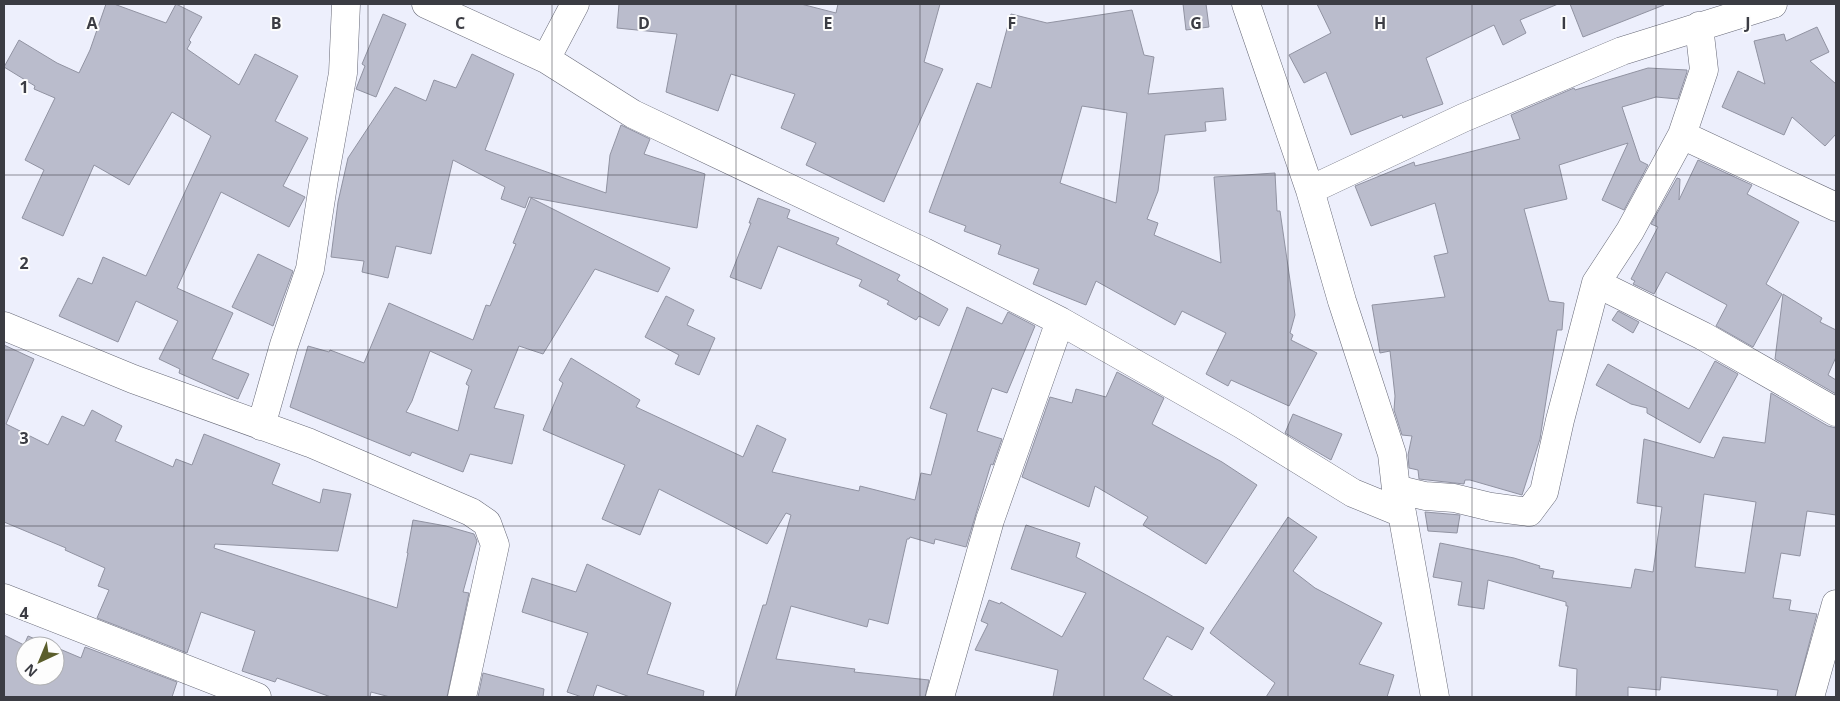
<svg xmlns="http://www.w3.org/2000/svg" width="1840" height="701" font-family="'Open Sans',sans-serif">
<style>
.building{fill:#babccc;stroke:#9193a2;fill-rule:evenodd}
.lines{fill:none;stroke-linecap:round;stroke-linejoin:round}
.street-casing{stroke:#686a78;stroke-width:29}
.street{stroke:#fff;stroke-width:28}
.grid{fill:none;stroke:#3b3c43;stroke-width:1;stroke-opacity:0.55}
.grid-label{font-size:16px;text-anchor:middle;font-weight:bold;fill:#3b3c43;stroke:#fdfdfd;stroke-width:4;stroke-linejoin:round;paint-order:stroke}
</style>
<rect width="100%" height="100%" fill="#edeffc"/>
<path class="building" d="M106,4H114L166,23L176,4L202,17L189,40L191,42L187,49L239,85L255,54L298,76L275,121L308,138L283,186L305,197L289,227L221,192L177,288L233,313L212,359L249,374L238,399L179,373L180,369L159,359L178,321L136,301L118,342L59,316L78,278L92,284L103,257L146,276L211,136L172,112L129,185L94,165L63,236L22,218L44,170L25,160L55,98L34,89L35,86L4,67L19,40L57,63L79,73L90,50Z
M619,4H801L836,13L838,4H940L924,62L943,69L884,202L806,165L816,143L781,128L795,94L731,74L718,111L666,92L677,34L617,28Z
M1183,4H1206L1209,27L1186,30Z
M1317,4H1558L1520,20L1526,33L1503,45L1494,25L1426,58L1443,104L1403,118L1402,115L1351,135L1326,72L1304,83L1289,55L1331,33Z
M1570,4H1664V5L1583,37Z
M1132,10L1144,55L1154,57L1148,94L1223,88L1226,120L1205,122L1206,131L1165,135L1158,191L1147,219L1158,223L1154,235L1221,263L1214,177L1275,173L1277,211H1280L1295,315L1290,333L1293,335L1291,340L1317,353L1289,406L1231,380L1228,386L1206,374L1226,333L1182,311L1175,325L1096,281L1086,305L1033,284L1039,269L998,254L1001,245L964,231L966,226L929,212L977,83L991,88L1011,14L1047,23ZM1082,106L1127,113L1116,203L1060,183Z
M383,14L406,24L376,97L356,89L365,66L362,64Z
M1817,27L1829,52L1810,61L1836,84V134L1825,146L1792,117L1784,135L1722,107L1738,71L1765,84L1754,41L1784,34L1786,41Z
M472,54L514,74L485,150L606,193L610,155L621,125L650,139L644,154L705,174L697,228L529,197L525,208L501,199L505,187L453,160L431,254L396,246L388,278L362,272L364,261L331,257L338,202L348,158L395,87L426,101L434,80L456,88Z
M1648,68L1687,70V72L1678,99L1656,97L1622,107L1640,161L1648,165L1624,210L1602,200L1628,143L1559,165L1567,199L1524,209L1549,301L1564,303L1562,330H1557L1540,439L1522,495L1470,480H1465L1464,484L1419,479L1418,470L1409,468L1408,455L1412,436L1402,435L1394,410L1395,396L1390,351L1380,353L1372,305L1445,297L1434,256L1448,253L1435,203L1371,226L1355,186L1414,162L1415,166L1520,139L1511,115L1574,88L1575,90Z
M1698,160L1752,185L1747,194L1799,222L1766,284L1782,294L1753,347L1716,326L1727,305L1666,272L1654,294L1633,284L1635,281L1631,279L1658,227L1651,224L1677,178L1680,179L1679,200Z
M531,198L670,268L658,292L595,269L543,354L519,346L494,408L524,415L512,464L470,454L463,472L412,452L410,456L290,407L308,346L329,352L330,350L364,363L389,303L473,340L486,305L490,306L516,244L513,243ZM430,351L472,370L466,384L469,386L458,431L406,412L412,401Z
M758,198L790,210L787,218L839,238L836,244L900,275L897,280L948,309L939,326L919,316L916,320L887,304L889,301L859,286L862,280L778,246L761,289L730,277L751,223H749Z
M258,254L293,271L273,326L232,307Z
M1783,294L1822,318L1820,322L1836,330V357L1828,375L1836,380V394L1775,359Z
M666,296L694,310L687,325L715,338L699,375L675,364L679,355L645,337Z
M967,307L1002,324L1008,312L1035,326L1007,393L992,388L977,431L1002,439L993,465L991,464L966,547L935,539L934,544L910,537L909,539H907L888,624L869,619L867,627L791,606L776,659L855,669L854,672L929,680L925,697H735L763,605H766L791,515L786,513L767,544L659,489L640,535L602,519L625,465L543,430L563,383L559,380L571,358L640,400L636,407L743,457L757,425L786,439L772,472L859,491L860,486L915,500L921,473L931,475L947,414L930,408Z
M1618,311L1639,322L1633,333L1612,320Z
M4,345L34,359L6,424L48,445L62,416L84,426L92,410L122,426L115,441L173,467L176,459L192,465L204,434L280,464L272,484L320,503L323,489L351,494L338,551L215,544L214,548L397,608L408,553H407L413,520L446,526L474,534L477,541L463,592L469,593L447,697H390L371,692L370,697H331L277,678L275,682L242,671L255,631L201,612L187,653L97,618L109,590L98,586L105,568L65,550L66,548L4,522Z
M1715,361L1738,374L1700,443L1647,413V408L1631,404L1596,385L1608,364L1689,409Z
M1117,372L1164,398L1152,424L1222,462L1257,485L1206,564L1143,525L1148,517L1095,486L1089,507L1022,477L1050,397L1072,403L1076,389L1106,397Z
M1771,393L1828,426L1836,428V515L1807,511L1800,556L1781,553L1773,598L1791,600L1789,610L1817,614L1795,697H1777L1778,690L1661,677L1660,690L1628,687V697H1576L1577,669L1559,666L1568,606H1566V602L1488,580L1484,609L1458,605L1462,582L1433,577L1440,543L1514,558L1540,566L1539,568L1554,571L1552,578L1631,588L1635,569L1653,572L1662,507L1637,503L1644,439L1714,458L1723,437L1765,443ZM1704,494L1756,502L1745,573L1695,567Z
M1293,414L1342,434L1331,460L1285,433Z
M1425,512L1460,515L1457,533L1428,531Z
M1288,517L1317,537L1293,571L1315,588L1382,623L1359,664L1394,675L1387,697H1266L1275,683L1210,633Z
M1026,525L1080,543L1076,557L1148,596L1204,628L1192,650L1167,636L1143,679L1174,697H1053L1058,670L975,650L988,624L981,621L989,600L1000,604L1001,602L1062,637L1086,593L1011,569Z
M587,564L671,603L647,674L704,691L703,697H630L597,685L593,697H582L567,692L588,633L522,612L532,578L576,592Z
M4,635L24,645L28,636L52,646H25V676H55V647L81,658L85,647L177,682L172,697H4Z
M483,673L544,689L543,697H478Z"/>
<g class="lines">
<defs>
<path id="street" d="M426,4L546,59L633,114L924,252L1060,321L1243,425L1353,493L1402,513
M1246,4L1310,190L1342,301L1392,454L1396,489L1402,513L1435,697
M546,59L575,4
M1682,135L1836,207
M1310,190L1463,118L1622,51L1773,4
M1596,283L1703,336L1836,412
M4,326L133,379L310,443L471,512L487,523L495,545L462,697
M261,426L284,345L310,269L324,179L343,73L346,4
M1396,489L1425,496L1454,498L1491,507L1529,512L1544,492L1560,420L1596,283L1630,231L1682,135L1704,70L1699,26
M4,598L257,697
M940,697L990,520L1060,321
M1810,697L1836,604"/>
</defs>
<use href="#street" class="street-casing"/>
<use href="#street" class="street"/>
</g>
<path class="grid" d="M184,4V697M368,4V697M552,4V697M736,4V697M920,4V697M1104,4V697M1288,4V697M1472,4V697M1656,4V697M4,175H1836M4,350H1836M4,526H1836"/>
<g class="grid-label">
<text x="92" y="29">A</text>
<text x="276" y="29">B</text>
<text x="460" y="29">C</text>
<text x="644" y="29">D</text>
<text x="828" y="29">E</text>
<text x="1012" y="29">F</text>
<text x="1196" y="29">G</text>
<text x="1380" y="29">H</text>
<text x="1564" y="29">I</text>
<text x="1748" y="29">J</text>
<text x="24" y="93">1</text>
<text x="24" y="269">2</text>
<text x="24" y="444">3</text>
<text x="24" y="619">4</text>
</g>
<rect width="1840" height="701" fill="none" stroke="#3b3c43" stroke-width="10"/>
<g transform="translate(40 661) rotate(224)"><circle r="24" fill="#fdfdfd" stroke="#afb0b3"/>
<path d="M0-4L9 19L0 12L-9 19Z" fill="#5b5e2c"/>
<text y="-8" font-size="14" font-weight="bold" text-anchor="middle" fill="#3b3c43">N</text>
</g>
</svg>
